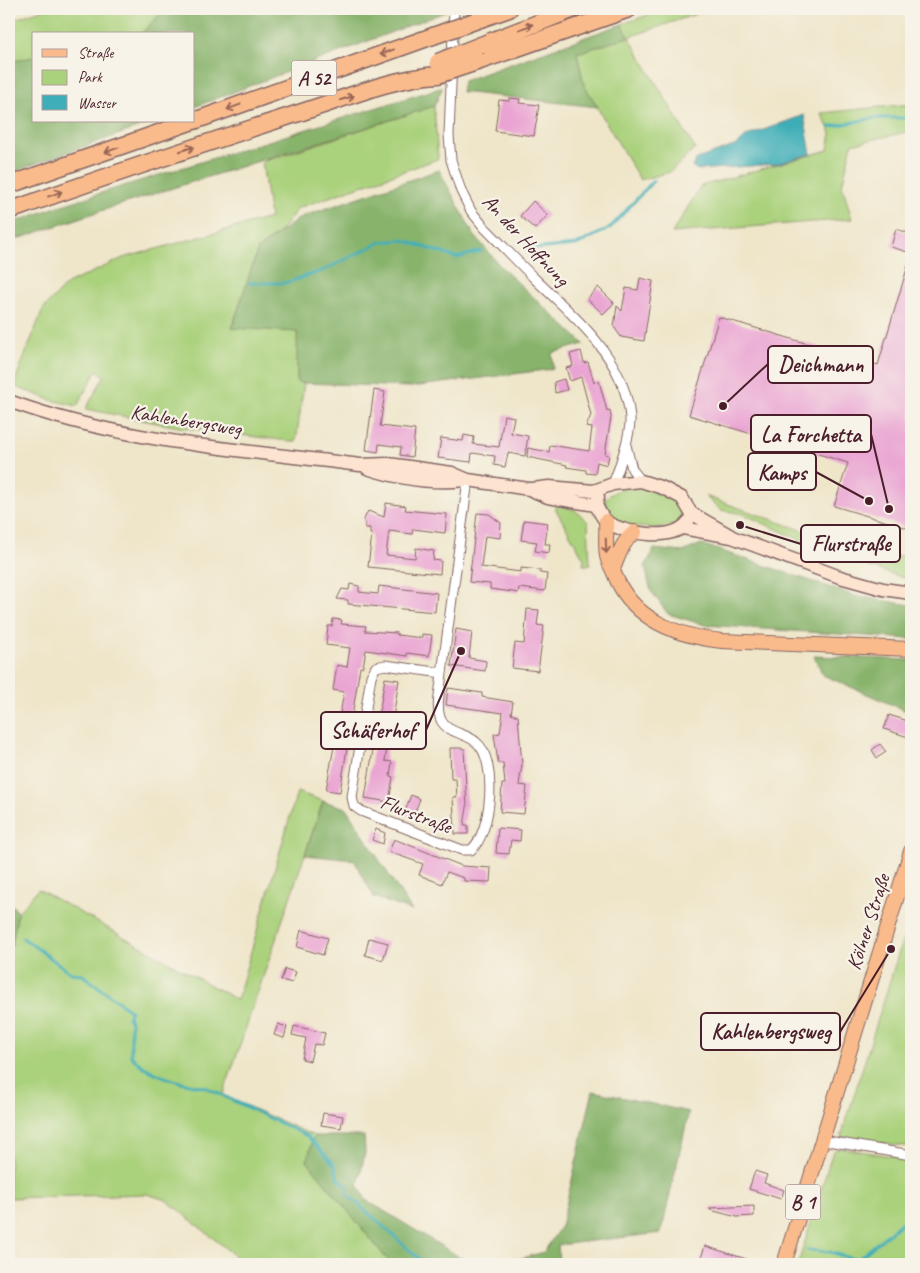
<svg xmlns="http://www.w3.org/2000/svg" width="920" height="1273" font-family="Caveat,sans-serif">
<style>
.green{fill:#aad17b;stroke:#7a7853}
.forest{fill:#87b36b;stroke:#68694b}
.water{fill:#3eaeb8;stroke:#446672}
.lines{fill:none;stroke-linecap:round;stroke-linejoin:round}
.stream{stroke:#3eaeb8;stroke-width:3}
.building{fill:#eaa4d3}
.street-casing{stroke:#846563;stroke-width:11}
.secondary-casing{stroke:#846563;stroke-width:15}
.primary-casing{stroke:#846563;stroke-width:16}
.highway-casing{stroke:#846563;stroke-width:19}
.street{stroke:#fff;stroke-width:9}
.secondary{stroke:#fde4d1;stroke-width:12}
.primary{stroke:#fabb8c;stroke-width:14}
.highway{stroke:#fabb8c;stroke-width:16}
.highway-bridge-casing{stroke:#846563;stroke-width:19;stroke-linecap:butt}
.highway-bridge{stroke:#fabb8c;stroke-width:16}
.oneway{stroke:#996557}
.labels{text-anchor:middle;dominant-baseline:central;stroke-width:4.5;stroke-linejoin:round;paint-order:stroke}
.shield{fill:#f7f3e8;stroke:#7e5f64;stroke-width:1}
.shield-label{font-size:20px;font-weight:bold;fill:#4a1f2b}
.street-label{font-size:21px;fill:#4a1f2b;stroke:#f7f3e8}
.leader{fill:none;stroke:#4a1f2b;stroke-width:2}
.callout-dot{fill:#4a1f2b;stroke:#f7f3e8;stroke-width:2}
.callout{fill:#f7f3e8;stroke:#4a1f2b;stroke-width:2}
.callout-label{font-size:22px;text-anchor:middle;font-weight:bold;fill:#4a1f2b}
</style>
<rect width="100%" height="100%" fill="#f7f3e8"/>
<filter id="ink" filterUnits="userSpaceOnUse"><feTurbulence type="fractalNoise" baseFrequency=".02" numOctaves="2"/><feDisplacementMap in="SourceGraphic" scale="10" xChannelSelector="R" yChannelSelector="G"/><feConvolveMatrix kernelMatrix="1 2 1 2 8 2 1 2 1" color-interpolation-filters="sRGB"/></filter>
<filter id="wash" filterUnits="userSpaceOnUse"><feTurbulence type="fractalNoise" baseFrequency=".0096" numOctaves="4" result="noise"/><feDisplacementMap in="SourceGraphic" scale="20" xChannelSelector="R" yChannelSelector="G"/><feGaussianBlur stdDeviation="1.12" result="paint"/><feColorMatrix in="noise" values="0 0 0 0 0 0 0 0 0 0 0 0 0 0 0 0 0 1.4 0 .05"/><feComposite in="paint" operator="in"/></filter>
<g filter="url(#wash)">
<rect width="100%" height="100%" fill="#efe6ca"/>
<path class="green" d="M44,9H165L141,34H34V57L9,62V21Z
M665,9H711L629,37L695,149L670,172L640,180L584,85L577,53L628,37L622,24Z
M911,104V131L852,144L842,185L852,219L672,233L701,186L828,150L831,133L821,113Z
M434,106L438,159L298,208L281,231L258,249L232,327L298,332L297,382L304,383L296,442L178,427L86,409L104,376L97,370L77,406L51,400L13,386L43,309L67,284L123,258L270,218L262,162Z
M627,487C642,487 665,493 677,503C681,506 684,512 687,516C675,535 613,530 604,510C602,495 616,491 627,487Z
M705,496L864,552L911,557V578L901,577L836,556L743,514L721,510Z
M556,504L575,510L588,522L590,565H583L584,559L555,508Z
M297,792L323,801L223,1095L314,1136L307,1161L391,1264H245L166,1200L147,1194L9,1198V951L18,912L38,889L237,1000Z
M911,922V1147L841,1137L903,939Z
M841,1148L911,1159V1264H798L833,1151Z"/>
<path class="forest" d="M165,9H446L445,12L194,107V34H141Z
M622,24L629,37L577,53L584,85L598,107L461,92L463,81Z
M34,57V121H157L9,173V62Z
M443,87L434,106C293,152 149,193 9,242V224L62,205Z
M439,170L474,235L501,267L584,344L552,353L553,369L411,387L304,383L297,382V332L232,328L258,249L301,217Z
M701,544L855,596L911,605V639L705,625L668,614L651,591L645,567L654,549L683,552Z
M814,656L911,660V713L823,675Z
M323,801L346,808L412,911L374,897L354,860L305,855Z
M9,902L18,912L12,945L9,943Z
M593,1091L689,1112L661,1233L558,1245L559,1264H501L544,1252L561,1226Z
M314,1136H364L365,1153L358,1185L366,1200L461,1258L488,1264H391L307,1161Z"/>
<path class="water" d="M804,115L811,154L776,164L699,170L692,167L697,159L737,145L747,136Z"/>
<g class="lines">
<path class="stream" d="M829,127L874,118H911
M532,249L576,245L610,228L654,180
M249,283H285L322,271L381,242L403,240L457,258L481,251
M9,927L11,930
M23,938L71,973L81,974L131,1011L128,1018L131,1021V1056C148,1075 180,1083 205,1087L307,1136L334,1164L338,1178L347,1185L348,1195L425,1264
M807,1250L830,1252L857,1260L911,1215"/>
</g>
<g id="blocks">
<path class="building" d="M509,98L520,99L519,103L539,105L534,136L495,131L499,100L509,101Z
M533,201L548,215L535,229L520,216Z
M896,229L911,234V253L891,247Z
M909,262H911V529L834,506L848,463L689,415L719,317L878,365Z
M640,278L653,281L644,341L621,337L614,327L617,306L622,311L626,288L638,290Z
M598,287L614,303L603,314L587,299Z
M581,351L584,363L588,362L594,382L599,381L607,411L610,410L611,417L605,454L609,455L607,465L597,462L595,474L586,473V470L566,467L567,465L527,457L528,448L549,452L550,445L589,451L592,428L586,427L591,415L581,377L570,381L566,368L573,366L570,354Z
M564,379L567,390L555,393L554,382Z
M374,390L385,392L380,426L415,430L412,457L400,455L401,447L379,444L378,452L366,450Z
M504,415L514,417L511,433L528,436L525,456L508,453L505,467L494,465L495,456L472,453L471,462L438,458L441,438L463,441L464,435L474,437L473,444L499,447Z
M386,503L406,506L405,510L447,514L445,533L413,529L412,534L389,531L386,555L415,558L416,548L434,551L433,560L441,561L440,574L368,567L372,534H370V528H365L364,519L368,511L384,517Z
M477,513L489,514L501,523L500,538L485,536L481,567L521,572V568L540,570V573L547,574L545,591L519,588L518,593L513,592L490,589V584L469,582Z
M524,520L548,523L545,544H550L549,553L535,551L537,542L521,540Z
M350,584L359,586V592L378,594L379,586L437,593L435,612L348,604V600L337,599L342,589L349,590Z
M527,609L539,610L537,625L544,626L538,671L512,668L515,643L524,644Z
M333,619L342,620L341,624L366,626L365,631L397,633V635L422,638V634L432,635L429,656L407,653V656L366,650L363,667H360L340,792L326,790L344,692L333,690L337,665L347,667L350,648L326,645L328,626H332Z
M456,629L472,632L469,658L486,661L485,671L451,666Z
M385,678L399,680L391,730L395,731L393,741L388,740L385,761L392,762L390,776L393,777L389,802L365,798Z
M448,688L482,693V697L513,702L511,714L518,716L522,765L519,785L527,786L524,814L500,812L502,784H505L503,763H498L494,734L500,733L503,713L446,705Z
M889,715L911,722V738L884,729Z
M880,744L886,752L877,758L872,750Z
M450,748H464L467,808L464,825H468V834H455L453,797H457L456,779H451Z
M411,795L420,799L413,817L404,814Z
M498,828L521,830L520,841L511,840L509,854L496,853Z
M376,829L385,833L383,844L372,840Z
M394,839L462,866L491,868L490,882L464,881V878L447,872L442,884L419,875L423,864L389,852Z
M301,930L328,938L323,955L297,947Z
M369,938L388,943L383,960L365,955Z
M285,969L296,972L292,983L281,980Z
M818,1020L843,1027L837,1044L822,1039L824,1033L815,1030Z
M278,1024L287,1027L284,1038L274,1035Z
M294,1026L325,1033L322,1045L314,1044L310,1061L302,1059L306,1038L292,1035Z
M323,1113L343,1116L341,1128L321,1125Z
M755,1171L767,1175L764,1183L784,1190L781,1199L749,1189Z
M754,1206V1216L737,1217L710,1210V1208Z
M705,1246L756,1262V1264H699Z"/>
</g>
</g>
<g filter="url(#ink)">
<use href="#blocks" fill-opacity="0" stroke="#846563" stroke-width="1"/>
<g class="lines">
<defs>
<path id="street" d="M454,9L449,135L451,160L461,191L471,211L484,227C501,244 518,262 535,279C575,318 625,357 630,418C631,434 619,469 613,484
M626,445L632,469L641,481
M442,673C441,686 435,707 441,720C447,733 466,733 476,742C498,759 492,833 471,850H462L361,811L354,806L352,797L371,676L376,667L385,665L442,673L468,480
M822,1140L911,1155"/>
<path id="secondary" d="M9,401C119,442 244,450 360,465L388,464L452,473L468,480L529,489L548,497L596,505
M367,468C397,478 433,484 465,480
M532,489L549,487L594,491L613,484L641,481L663,488L682,498L691,513L731,536
M598,497L596,505C599,511 602,518 607,522C625,534 673,542 688,522
M683,528L732,537L840,577L883,589L911,593"/>
<path id="primary" d="M606,521C607,533 605,544 607,556C608,562 612,568 614,573C632,620 676,636 722,641L911,649
M613,569C619,555 622,541 635,532
M784,1264L911,851"/>
<path id="highway" d="M483,18L509,9
M481,45L574,9
M480,61L629,9
M194,121L433,36
M9,185L193,121
M9,211C104,177 200,145 296,114C342,100 390,78 438,75"/>
</defs>
<use href="#street" class="street-casing"/>
<use href="#secondary" class="secondary-casing"/>
<use href="#primary" class="primary-casing"/>
<use href="#highway" class="highway-casing"/>
<use href="#street" class="street"/>
<use href="#secondary" class="secondary"/>
<use href="#primary" class="primary"/>
<use href="#highway" class="highway"/>
<defs>
<path id="highway-bridge" d="M433,36L483,18
M438,62L481,45
M438,75L480,61"/>
</defs>
<use href="#highway-bridge" class="highway-bridge-casing"/>
<use href="#highway-bridge" class="highway-bridge"/>
</g>
<defs><path id="oneway-shaft" d="M-6 0H5M1.5-3L5.5 0L1.5 3" fill="none" stroke-width="1.6" stroke-linecap="round" stroke-linejoin="round" transform="scale(1.25)"/></defs>
<g class="oneway">
<use href="#oneway-shaft" transform="translate(526 27) rotate(-21)"/>
<use href="#oneway-shaft" transform="translate(387 52) rotate(160)"/>
<use href="#oneway-shaft" transform="translate(347 98) rotate(-17)"/>
<use href="#oneway-shaft" transform="translate(234 107) rotate(160)"/>
<use href="#oneway-shaft" transform="translate(187 149) rotate(-18)"/>
<use href="#oneway-shaft" transform="translate(112 150) rotate(160)"/>
<use href="#oneway-shaft" transform="translate(55 194) rotate(-20)"/>
<use href="#oneway-shaft" transform="translate(606 546) rotate(88)"/>
</g>
</g>
<g class="labels">
<g class="shield">
<rect x="291.5" y="60.5" width="45" height="35" rx="4"/>
<rect x="785.5" y="1184.5" width="35" height="35" rx="4"/>
</g>
<g class="shield-label">
<text x="314" y="78">A 52</text>
<text x="803" y="1202">B 1</text>
</g>
<g class="street-label">
<text transform="translate(526 240) rotate(47)">An der Hoffnung</text>
<text transform="translate(186 420) rotate(9)">Kahlenbergsweg</text>
<text transform="translate(416 814) rotate(21)">Flurstraße</text>
<text transform="translate(868 922) rotate(-72)">Kölner Straße</text>
</g>
</g>
<path class="leader" d="M723 406L768 364M889 509L871 434M869 501L816 472M740 525L801 544M461 651L426 730M891 949L840 1032"/>
<g class="callout-dot">
<circle cx="723" cy="406" r="5"/>
<circle cx="889" cy="509" r="5"/>
<circle cx="869" cy="501" r="5"/>
<circle cx="740" cy="525" r="5"/>
<circle cx="461" cy="651" r="5"/>
<circle cx="891" cy="949" r="5"/>
</g>
<g class="callout">
<rect x="768" y="346" width="105" height="37" rx="5"/>
<rect x="751" y="415" width="120" height="37" rx="5"/>
<rect x="748" y="453" width="68" height="37" rx="5"/>
<rect x="801" y="525" width="99" height="37" rx="5"/>
<rect x="321" y="712" width="105" height="37" rx="5"/>
<rect x="701" y="1013" width="139" height="37" rx="5"/>
</g>
<g class="callout-label">
<text x="821" y="372">Deichmann</text>
<text x="811" y="442">La Forchetta</text>
<text x="782" y="480">Kamps</text>
<text x="851" y="551">Flurstraße</text>
<text x="373" y="738">Schäferhof</text>
<text x="771" y="1039">Kahlenbergsweg</text>
</g>
<rect width="920" height="1273" fill="none" stroke="#f7f3e8" stroke-width="30"/>
<rect x="32" y="32" width="162" height="90" fill="#f7f3e8" stroke="#b29e9c"/>
<rect x="42" y="49" width="25" height="8" fill="#fabb8c" stroke="#b29e9c"/>
<text x="78" y="58" font-size="15" fill="#4a1f2b">Straße</text>
<rect x="42" y="70" width="25" height="15" fill="#aad17b" stroke="#b29e9c"/>
<text x="78" y="82" font-size="15" fill="#4a1f2b">Park</text>
<rect x="42" y="95" width="25" height="15" fill="#3eaeb8" stroke="#b29e9c"/>
<text x="78" y="108" font-size="15" fill="#4a1f2b">Wasser</text>
</svg>
